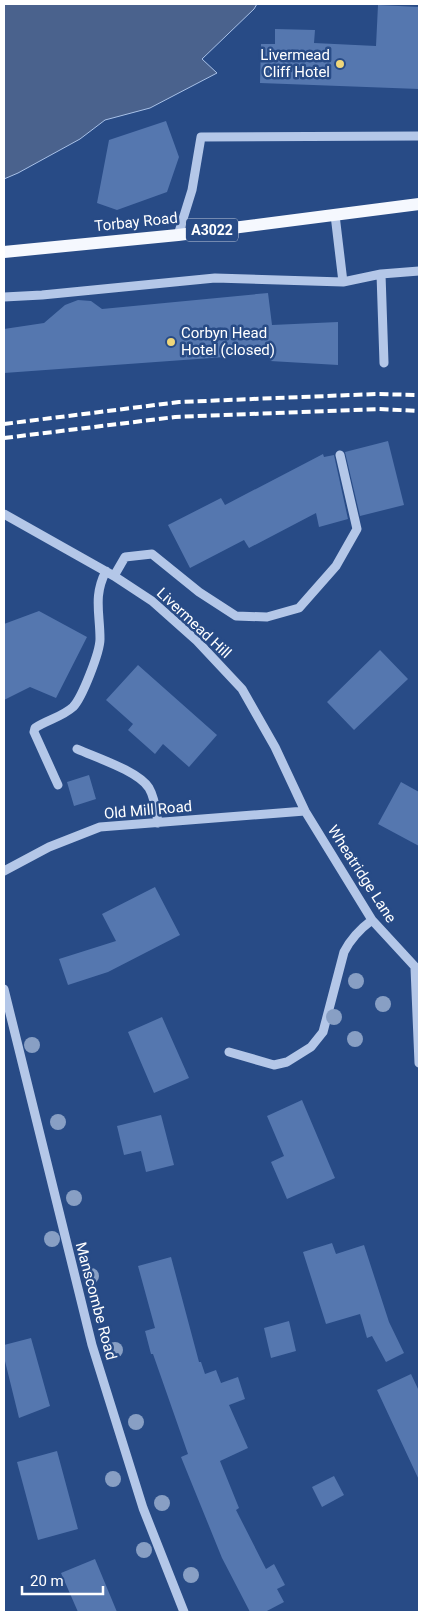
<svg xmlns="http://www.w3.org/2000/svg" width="423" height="1616" font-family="Roboto,sans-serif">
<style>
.water{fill:#4a628d;stroke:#a8c1e8}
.building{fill:#5577af}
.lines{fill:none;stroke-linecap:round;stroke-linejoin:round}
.minor{stroke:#b4c7e8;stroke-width:9}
.major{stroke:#f5f8fe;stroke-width:12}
.rail{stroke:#fff;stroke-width:4;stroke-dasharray:9 4;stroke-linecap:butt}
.tree{fill:#889fc4}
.poi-dot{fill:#efd67a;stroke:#284b86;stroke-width:2}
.labels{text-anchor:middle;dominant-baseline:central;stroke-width:5;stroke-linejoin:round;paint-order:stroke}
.shield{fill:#284b86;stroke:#bec9db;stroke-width:1}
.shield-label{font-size:14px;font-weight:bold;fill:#fff}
.poi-label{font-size:15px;fill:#fff;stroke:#284b86;text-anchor:end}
.street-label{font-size:15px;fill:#fff;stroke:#284b86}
</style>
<rect width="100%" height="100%" fill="#284b86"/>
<path class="water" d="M4,4H257L254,9L202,59L217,73L150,108L105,120L80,139L18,173L4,179Z"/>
<path class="building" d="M378,5L419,7V89L260,83L261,44H275V29L315,30L314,43L376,46Z
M166,121L179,157L167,192L117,210L97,203L109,140Z
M268,293L272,325L338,322V365L270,361L268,354L4,373V329L44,323L65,305L78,300L91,301L102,309Z
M388,441L404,505L360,516L345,452Z
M323,454L324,457L334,455L348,519L319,527L316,513L249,548L244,540L190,568L168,525L221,498L225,505Z
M39,611L87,637L56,698L30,687L4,700V624Z
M380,650L408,679L354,730L327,702Z
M138,665L217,735L189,767L163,744L155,754L128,730L133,724L106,700Z
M89,775L96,799L74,806L67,782Z
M401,782L419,792V846L378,824Z
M155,887L180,935L108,972L68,985L59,959L116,941L102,914Z
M162,1017L189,1078L154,1093L128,1032Z
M302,1100L335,1178L287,1199L271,1162L284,1156L267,1116Z
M161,1115L174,1165L146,1172L141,1151L124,1155L117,1126Z
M332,1243L336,1254L364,1245L389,1322L404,1353L386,1362L372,1336L367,1338L360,1314L326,1324L303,1252Z
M171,1257L199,1362H201L205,1374L216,1370L221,1383L238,1377L245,1399L229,1405L248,1448L220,1461L239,1508L236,1510L266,1569L274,1564L285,1585L277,1589L284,1602L265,1612H250L222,1558L181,1457L188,1454L153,1354H151L145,1331L155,1328L138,1266Z
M289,1321L296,1351L271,1358L264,1328Z
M31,1338L50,1406L19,1418L4,1357V1345Z
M411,1374L419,1391V1480L377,1390Z
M57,1451L78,1529L38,1540L17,1462Z
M334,1476L344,1495L322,1507L312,1487Z
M95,1559L117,1612H78L61,1573Z"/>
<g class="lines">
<path class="minor" d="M335,215L343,282L381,274L384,363
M178,235L192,190L201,137L419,136
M381,274L419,271
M4,297L42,295L215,278L343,282
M4,514L114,576L152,601L197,641L242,689L275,747L305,811L372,920L419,971
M114,576L125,557L152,554L199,592L236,616L267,617L299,608L336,566L357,529L340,455
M77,749C97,758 138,771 149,788C155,798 156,811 158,823
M58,785L34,732L35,728C47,720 62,717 73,707C82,698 100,652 100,639C100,613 93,596 106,571
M4,871L49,847L100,827L305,811
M415,968L419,1063
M4,989L92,1345L143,1508L184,1612
M229,1052L274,1065L287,1062L311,1047L323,1032L344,952C351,938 360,929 372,920"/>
<path class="major" d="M4,252L178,235L419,204"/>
<path class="rail" d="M4,424L179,402L376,394L419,395
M4,438L175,417L379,409L419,411"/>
</g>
<g class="tree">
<circle cx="356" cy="981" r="8"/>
<circle cx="383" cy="1004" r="8"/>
<circle cx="334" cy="1017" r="8"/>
<circle cx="355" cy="1039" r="8"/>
<circle cx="32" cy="1045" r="8"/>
<circle cx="58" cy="1122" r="8"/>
<circle cx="74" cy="1198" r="8"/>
<circle cx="52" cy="1239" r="8"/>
<circle cx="91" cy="1276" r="8"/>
<circle cx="115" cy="1350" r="8"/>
<circle cx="136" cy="1422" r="8"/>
<circle cx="113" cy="1479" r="8"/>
<circle cx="162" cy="1503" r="8"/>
<circle cx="144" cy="1550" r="8"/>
<circle cx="191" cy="1575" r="8"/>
</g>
<g class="poi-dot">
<circle cx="340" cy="64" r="5"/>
<circle cx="171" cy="342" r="5"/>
</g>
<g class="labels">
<rect class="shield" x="186" y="218.5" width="52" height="23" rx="4"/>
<g class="shield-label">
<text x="212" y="230">A3022</text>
</g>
<g class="poi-label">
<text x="330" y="55">Livermead<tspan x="330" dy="17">Cliff Hotel</tspan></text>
<text x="181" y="333" text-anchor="start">Corbyn Head<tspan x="181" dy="17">Hotel (closed)</tspan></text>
</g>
<g class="street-label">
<text transform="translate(136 222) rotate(-6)">Torbay Road</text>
<text transform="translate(194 623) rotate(43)">Livermead Hill</text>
<text transform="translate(148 810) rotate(-5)">Old Mill Road</text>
<text transform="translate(362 874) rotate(57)">Wheatridge Lane</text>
<text transform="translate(96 1301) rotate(75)">Manscombe Road</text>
</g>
</g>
<rect width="423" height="1616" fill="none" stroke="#ffffff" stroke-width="10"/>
<path d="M22 1586v8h81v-8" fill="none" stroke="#ffffff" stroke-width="2.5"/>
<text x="30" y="1586" font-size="15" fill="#ffffff" stroke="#284b86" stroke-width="4" paint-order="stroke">20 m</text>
</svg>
